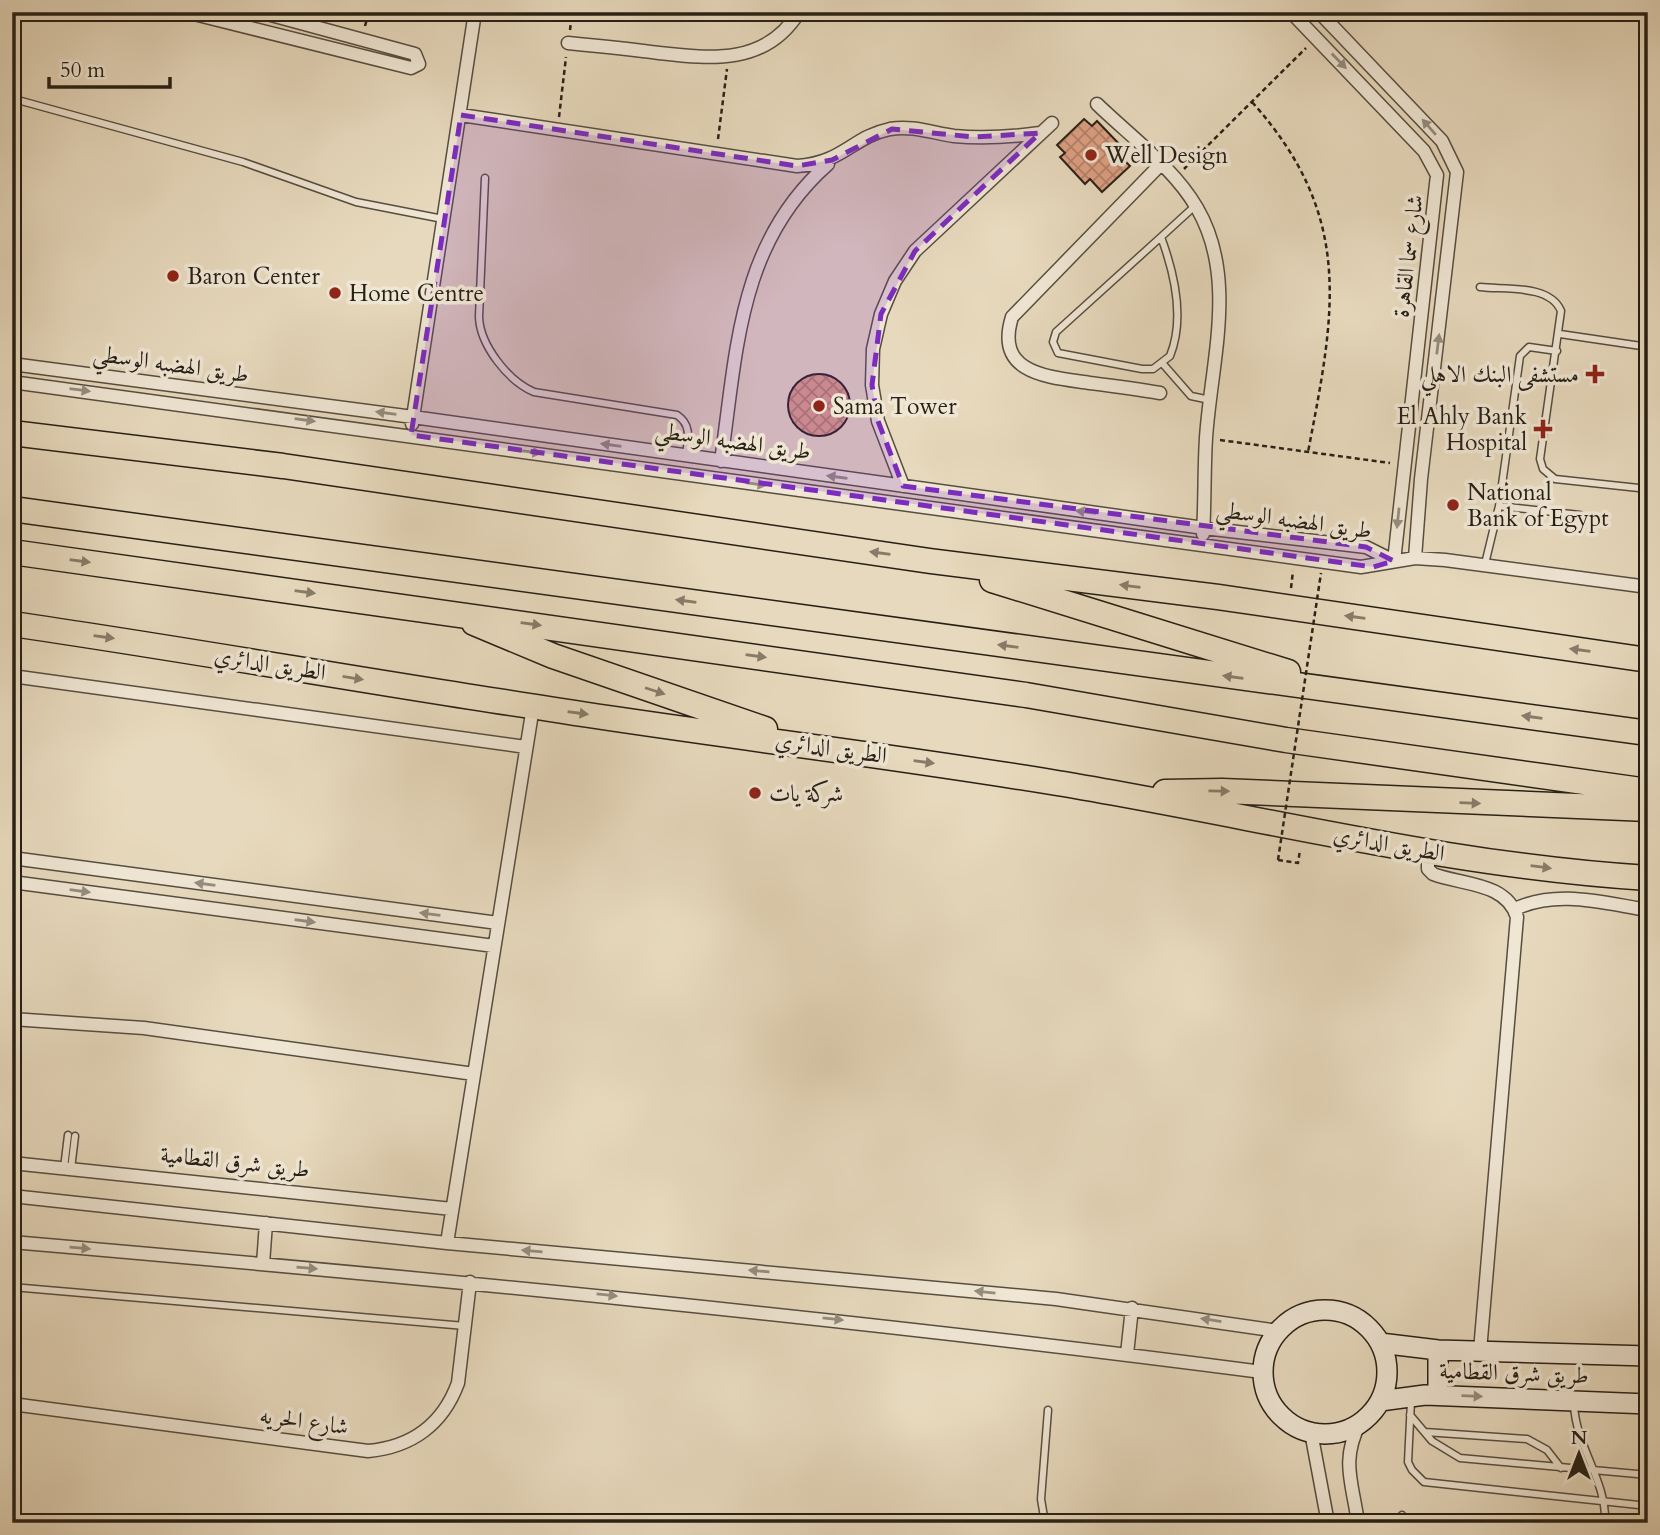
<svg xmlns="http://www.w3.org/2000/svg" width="1660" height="1535" font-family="Cardo,Amiri,serif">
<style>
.building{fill:url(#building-cross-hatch);stroke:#272016;stroke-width:2}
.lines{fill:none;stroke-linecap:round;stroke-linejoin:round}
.lane-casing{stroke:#574e40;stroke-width:9}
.street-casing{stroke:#574e40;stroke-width:15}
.secondary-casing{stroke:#272016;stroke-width:22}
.highway-casing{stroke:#272016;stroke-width:27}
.path{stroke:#272016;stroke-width:2.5;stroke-dasharray:5 3.5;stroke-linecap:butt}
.lane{stroke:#efe6d4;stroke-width:6}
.street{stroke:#efe6d4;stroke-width:12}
.secondary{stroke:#efe6d4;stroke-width:19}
.highway{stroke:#e7d9bd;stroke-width:24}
.path-bridge{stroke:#272016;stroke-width:2.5;stroke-dasharray:5 3.5;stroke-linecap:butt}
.oneway{fill:#958d7e}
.oneway2{fill:#877c6a}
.marked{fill:#7b2cbf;fill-opacity:0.2;stroke:#7b2cbf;stroke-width:5;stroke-dasharray:14 9;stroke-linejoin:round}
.poi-dot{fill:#8f2418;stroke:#efe6d4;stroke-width:2.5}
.labels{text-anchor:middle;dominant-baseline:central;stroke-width:7;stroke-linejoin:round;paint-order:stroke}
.poi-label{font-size:23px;fill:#272016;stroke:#efe6d4;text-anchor:start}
.street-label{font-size:23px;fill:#272016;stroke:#efe6d4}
</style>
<defs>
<pattern id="building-cross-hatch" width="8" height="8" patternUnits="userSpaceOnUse" patternTransform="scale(1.75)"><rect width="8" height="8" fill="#dea083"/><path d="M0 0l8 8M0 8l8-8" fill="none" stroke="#b4826a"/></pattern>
</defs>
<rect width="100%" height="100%" fill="#e7d9bd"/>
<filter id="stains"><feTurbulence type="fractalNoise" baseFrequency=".00286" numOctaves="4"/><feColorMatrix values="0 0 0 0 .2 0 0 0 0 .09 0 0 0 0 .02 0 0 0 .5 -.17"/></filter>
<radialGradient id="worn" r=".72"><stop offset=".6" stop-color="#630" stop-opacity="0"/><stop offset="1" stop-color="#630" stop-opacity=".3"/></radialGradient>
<path class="building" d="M1084,119L1092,126L1097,121L1123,148L1117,153L1130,166L1102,192L1090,179L1085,184L1060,157L1065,153L1057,145Z
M788 405a31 31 0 1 1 62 0a31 31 0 1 1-62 0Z"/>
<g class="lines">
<defs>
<path id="lane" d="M14,99L243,162L356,202L443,219
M485,178L479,317C480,345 508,381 534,392L677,415C692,425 688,439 686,455
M1161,237C1174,272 1185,319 1170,356L1153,369H1142L1058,353L1053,342L1056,332Z
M1161,237L1196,205
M1480,287C1505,290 1550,284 1561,311L1540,459L1543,469L1555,479L1648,489
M1560,334L1648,347
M1163,364L1191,396L1210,400
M1499,506L1580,515
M1485,564L1499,506L1520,356L1529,347L1557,351
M64,1168L68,1135
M71,1169L75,1136
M12,1287L465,1326
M1411,1401L1408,1462L1412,1470L1424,1482L1648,1506
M1574,1405C1576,1447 1607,1481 1605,1523
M1410,1415L1432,1441L1460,1458L1648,1475
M1425,1432L1527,1439L1547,1450L1561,1468
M1045,1523L1041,1499L1048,1410
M1401,1523L1402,1515"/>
<path id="street" d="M186,12L411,68L419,64L415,54L260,12
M1291,12L1424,151L1437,175L1394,561
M1319,12L1442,141L1457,172L1421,479L1415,558
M568,43C599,46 629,49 659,53C712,59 766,65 799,12
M1097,104C1130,136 1174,168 1197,208C1238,278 1211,362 1206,438C1204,470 1205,502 1203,534
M461,115L797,166C843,163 852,137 890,129C912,125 933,133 954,136C983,139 1011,137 1040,133
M1160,165L1012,317C994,375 1050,377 1090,383C1114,386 1137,389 1160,393
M12,364L413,417L1204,528L1366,547L1394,561
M12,382L1361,567L1415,558L1445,560L1648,587
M412,424L475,12
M721,461C737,351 738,243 828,164
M903,486L878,421L872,385L873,349L881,314L895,281L915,251L1052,123
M12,676L526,747
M1428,851V869L1433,874C1462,885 1506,882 1517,917L1480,1351
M12,858L498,923
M12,882L494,946
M1515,909C1557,889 1603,903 1648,910
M12,1019L144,1028L474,1074
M12,1163L452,1209
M12,1196L447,1243L1056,1299L1278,1331
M12,1242C430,1278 846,1318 1262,1372
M447,1243L533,707
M263,1264L266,1223
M1127,1354L1132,1308
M12,1404L368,1451C412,1447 443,1424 458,1383L470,1282
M1311,1432L1328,1523
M1358,1523C1353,1484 1340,1461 1360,1423"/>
<path id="secondary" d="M1263 1372a62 62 0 1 1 124 0a62 62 0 1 1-124 0Z
M1380,1343L1438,1350L1648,1356
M1438,1350V1395
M1380,1401L1425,1395L1648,1404"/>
<path id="highway" d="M12,433L283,466L930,561L1218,597L1648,660
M12,509L1648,733
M12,552L1026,695L1286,740L1648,791
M992,580L1288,672
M474,623L553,656L765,729
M12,624C185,649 357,680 530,706C705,734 882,754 1057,783C1253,815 1448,866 1648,878
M1165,792L1222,791L1648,809"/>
</defs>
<use href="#lane" class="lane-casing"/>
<use href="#street" class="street-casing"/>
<use href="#secondary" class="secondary-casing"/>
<use href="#highway" class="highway-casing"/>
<path class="path" d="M365,26L369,12
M570,30L572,12
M1252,102C1355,217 1335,312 1308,452
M559,117L566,57
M718,139L727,69
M1184,169L1306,48
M1220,440L1390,463
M1291,588L1293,571
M1278,860L1298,863L1300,850"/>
<use href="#lane" class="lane"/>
<use href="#street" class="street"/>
<use href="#secondary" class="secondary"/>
<use href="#highway" class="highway"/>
<path class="path-bridge" d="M1278,860L1321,573"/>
</g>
<defs><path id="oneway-solid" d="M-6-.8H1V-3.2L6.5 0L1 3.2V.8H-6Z" transform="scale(1.75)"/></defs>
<g class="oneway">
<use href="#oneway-solid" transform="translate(1339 61) rotate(46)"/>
<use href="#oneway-solid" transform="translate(1429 127) rotate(-131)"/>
<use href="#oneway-solid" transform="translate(1438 344) rotate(-83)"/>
<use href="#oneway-solid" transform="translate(80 390) rotate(7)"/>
<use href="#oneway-solid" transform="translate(386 413) rotate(-172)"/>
<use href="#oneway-solid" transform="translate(305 420) rotate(8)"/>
<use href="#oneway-solid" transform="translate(611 445) rotate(-172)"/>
<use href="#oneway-solid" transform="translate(531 452) rotate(8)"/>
<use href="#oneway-solid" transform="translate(837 477) rotate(-172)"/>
<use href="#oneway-solid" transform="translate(756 484) rotate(8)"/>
<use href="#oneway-solid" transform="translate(1086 512) rotate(-172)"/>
<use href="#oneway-solid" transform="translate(1398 518) rotate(96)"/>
<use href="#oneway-solid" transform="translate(205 884) rotate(-172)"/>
<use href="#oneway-solid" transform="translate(80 891) rotate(8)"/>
<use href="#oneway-solid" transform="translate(430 914) rotate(-173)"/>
<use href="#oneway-solid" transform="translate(305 921) rotate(8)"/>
<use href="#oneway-solid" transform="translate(80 1248) rotate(5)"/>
<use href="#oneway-solid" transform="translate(532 1251) rotate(-175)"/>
<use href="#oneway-solid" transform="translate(307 1268) rotate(5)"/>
<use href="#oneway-solid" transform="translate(759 1271) rotate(-175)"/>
<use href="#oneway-solid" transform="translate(985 1292) rotate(-174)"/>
<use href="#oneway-solid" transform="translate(607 1295) rotate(6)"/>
<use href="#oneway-solid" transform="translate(833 1319) rotate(6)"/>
<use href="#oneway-solid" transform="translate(1211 1320) rotate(-171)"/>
<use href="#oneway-solid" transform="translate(1472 1396) rotate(2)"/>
</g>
<g class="oneway2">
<use href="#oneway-solid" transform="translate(880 553) rotate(-172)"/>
<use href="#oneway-solid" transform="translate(80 561) rotate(8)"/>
<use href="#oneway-solid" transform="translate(1130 586) rotate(-173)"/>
<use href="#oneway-solid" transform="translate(305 592) rotate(8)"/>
<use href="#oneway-solid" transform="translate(686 601) rotate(-172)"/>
<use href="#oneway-solid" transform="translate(1355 617) rotate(-172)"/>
<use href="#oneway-solid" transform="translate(531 624) rotate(8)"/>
<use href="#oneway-solid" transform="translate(104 637) rotate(8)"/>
<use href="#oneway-solid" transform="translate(1008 646) rotate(-172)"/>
<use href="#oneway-solid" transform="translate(1580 650) rotate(-172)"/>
<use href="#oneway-solid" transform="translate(756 656) rotate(8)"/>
<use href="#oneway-solid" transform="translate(1233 677) rotate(-172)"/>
<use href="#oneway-solid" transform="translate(353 678) rotate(9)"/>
<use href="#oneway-solid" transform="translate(655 691) rotate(18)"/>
<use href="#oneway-solid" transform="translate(578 713) rotate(8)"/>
<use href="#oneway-solid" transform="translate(1532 717) rotate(-172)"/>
<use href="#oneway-solid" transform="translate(924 762) rotate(8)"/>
<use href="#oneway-solid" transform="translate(1219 791) rotate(1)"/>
<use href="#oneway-solid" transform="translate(1470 803) rotate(2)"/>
<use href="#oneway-solid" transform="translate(1541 867) rotate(7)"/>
</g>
<path class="marked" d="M461,115L797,166L832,160L892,129L974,137L1040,133L915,251L881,314L872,385L878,421L903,486L1366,547L1394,561L1373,567L411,435Z"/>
<g class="poi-dot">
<circle cx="1091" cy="155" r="7"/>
<circle cx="173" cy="276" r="7"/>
<circle cx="335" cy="293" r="7"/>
<path d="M1591.5 363.5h7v7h7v7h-7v7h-7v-7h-7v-7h7z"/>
<circle cx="819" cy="406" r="7"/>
<path d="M1539.5 418.5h7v7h7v7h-7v7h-7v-7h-7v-7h7z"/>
<circle cx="1453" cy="505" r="7"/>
<circle cx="755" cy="793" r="7"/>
</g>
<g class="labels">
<g class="poi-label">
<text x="1105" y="155">Well Design</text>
<text x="187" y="276">Baron Center</text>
<text x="349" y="293">Home Centre</text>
<text x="1579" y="374" text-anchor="end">مستشفى البنك الاهلي</text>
<text x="833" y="406">Sama Tower</text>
<text x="1527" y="416" text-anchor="end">El Ahly Bank<tspan x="1527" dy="26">Hospital</tspan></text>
<text x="1467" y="492">National<tspan x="1467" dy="26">Bank of Egypt</tspan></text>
<text x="769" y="793">شركة يات</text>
</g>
<g class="street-label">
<text transform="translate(1408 256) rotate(-83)">شارع سما القاهرة</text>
<text transform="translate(171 364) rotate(8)">طريق الهضبه الوسطي</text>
<text transform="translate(733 441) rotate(8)">طريق الهضبه الوسطي</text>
<text transform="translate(1294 520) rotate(8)">طريق الهضبه الوسطي</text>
<text transform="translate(270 664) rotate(9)">الطريق الدائري</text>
<text transform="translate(831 748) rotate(8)">الطريق الدائري</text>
<text transform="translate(1389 844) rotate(10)">الطريق الدائري</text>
<text transform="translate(235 1162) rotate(6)">طريق شرق القطامية</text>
<text transform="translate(1514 1373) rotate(2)">طريق شرق القطامية</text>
<text transform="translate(304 1421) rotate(8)">شارع الحريه</text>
</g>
</g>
<rect width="1660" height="1535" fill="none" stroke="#e7d9bd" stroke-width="42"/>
<rect x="14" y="14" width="1632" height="1507" fill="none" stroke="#272016" stroke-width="3.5"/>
<rect x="21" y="21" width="1618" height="1493" fill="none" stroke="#272016" stroke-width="2"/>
<g transform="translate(1579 1454)" stroke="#efe6d4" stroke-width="5" paint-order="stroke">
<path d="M0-5L12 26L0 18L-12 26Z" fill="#272016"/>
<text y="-10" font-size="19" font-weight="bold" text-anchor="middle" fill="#272016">N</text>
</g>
<path d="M49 77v10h121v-10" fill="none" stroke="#272016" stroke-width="3.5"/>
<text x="60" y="77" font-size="21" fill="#272016" stroke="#efe6d4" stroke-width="5" paint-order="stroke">50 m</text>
<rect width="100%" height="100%" filter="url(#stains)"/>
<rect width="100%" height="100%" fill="url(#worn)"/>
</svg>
